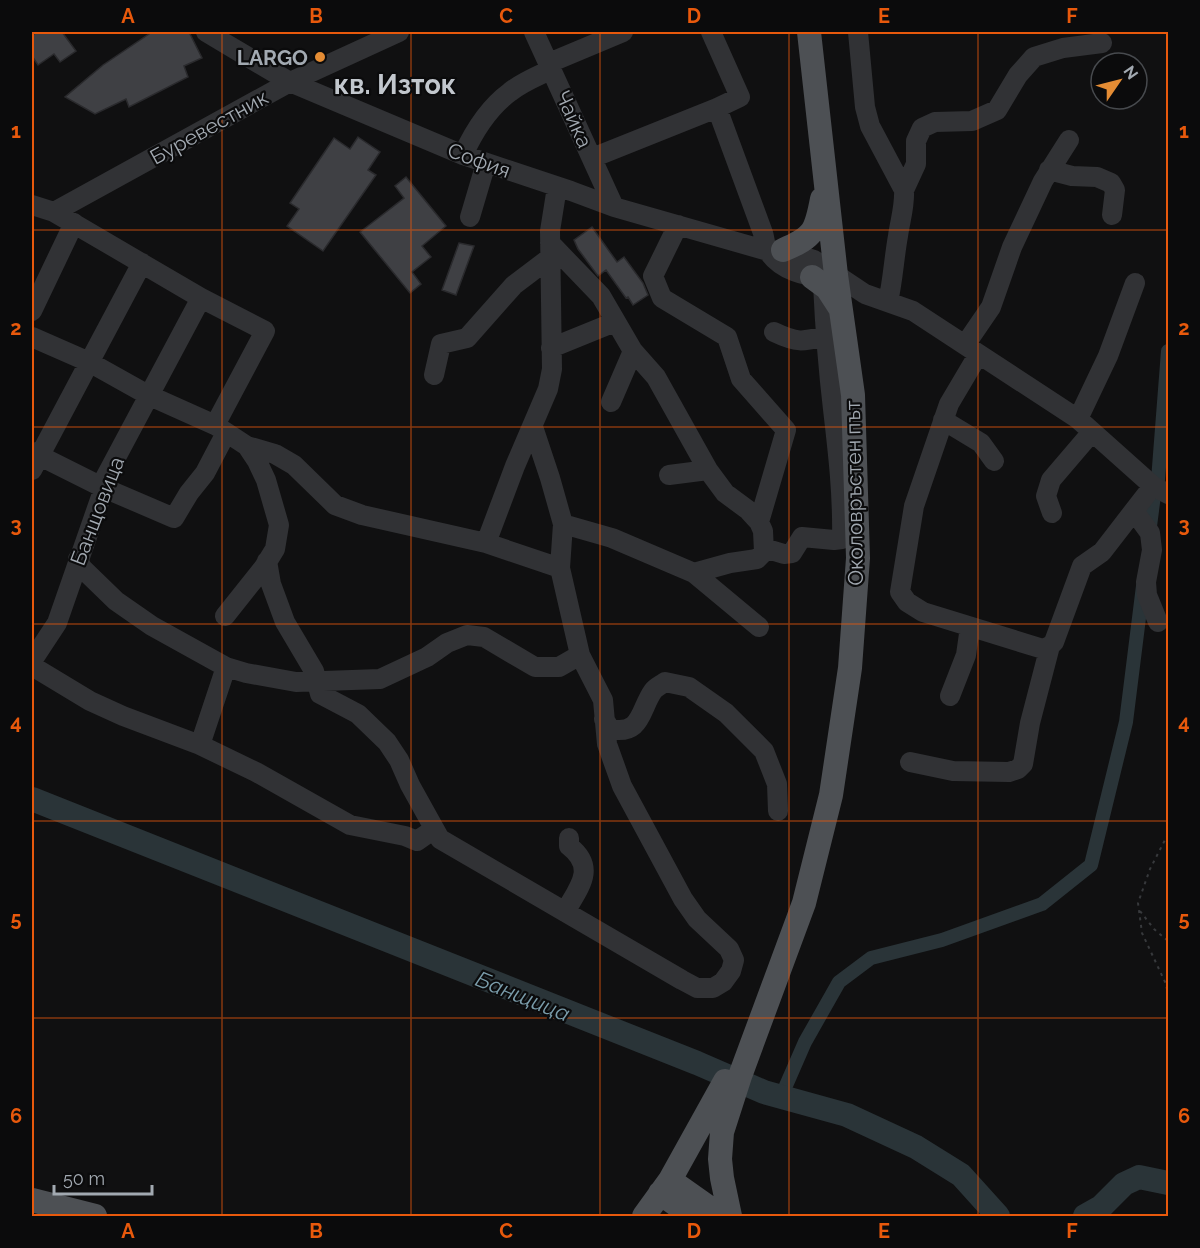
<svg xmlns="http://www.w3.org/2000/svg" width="1200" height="1248" font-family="Raleway,sans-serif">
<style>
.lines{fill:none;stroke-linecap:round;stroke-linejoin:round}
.canal{stroke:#2a3438;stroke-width:14}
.river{stroke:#2a3438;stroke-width:24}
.building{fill:#3f4044;stroke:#2a2a2d;stroke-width:1.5}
.path{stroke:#37393c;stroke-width:2;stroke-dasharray:3 4.5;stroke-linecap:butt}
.minor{stroke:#313235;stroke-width:20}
.major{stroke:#4d5054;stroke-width:24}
.grid{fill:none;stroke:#e8590c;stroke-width:1.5;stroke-opacity:0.55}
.poi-dot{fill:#e48c34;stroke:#0b0b0c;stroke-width:2}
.labels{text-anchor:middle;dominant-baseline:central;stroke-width:4.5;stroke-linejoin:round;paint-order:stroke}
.poi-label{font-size:21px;font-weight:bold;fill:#a2a9b1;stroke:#0b0b0c;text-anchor:end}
.street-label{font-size:21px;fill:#a2a9b1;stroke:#0b0b0c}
.water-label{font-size:22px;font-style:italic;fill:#7a9caa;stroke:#0b0b0c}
.district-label{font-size:27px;font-weight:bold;fill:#c2c7cd;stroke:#0b0b0c}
.neatline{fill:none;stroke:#e8590c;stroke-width:2}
.grid-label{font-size:20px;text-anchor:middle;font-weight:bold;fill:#e8590c}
</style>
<rect width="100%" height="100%" fill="#101011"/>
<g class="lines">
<path class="canal" d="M1158,480L1168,351
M1149,534L1154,495
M781,1097L805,1042L839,982L871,958L942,940L1042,904L1091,865L1126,722L1143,586"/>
<path class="river" d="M32,799L697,1063L764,1092L847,1115L916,1147L961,1175L998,1216
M1085,1216L1101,1207L1124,1184L1139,1177L1168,1183"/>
</g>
<path class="building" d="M37,32H62L76,51L60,62L54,54L38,65L32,56V35Z
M152,32H189L202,58L184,66L188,77L129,107L126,99L95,114L65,97L103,65Z
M358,137L380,152L368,170L376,175L323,251L287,226L299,209L290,203L334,138L350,149Z
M406,177L446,226L422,246L431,257L412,272L421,284L410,293L360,232L404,198L395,186Z
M592,227L617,262L624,257L643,283L648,295L633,305L628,297L626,298L606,270L598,276L578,249L574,240Z
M459,243L474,246L456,295L442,290Z"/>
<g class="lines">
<path class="path" d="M1168,834L1150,869L1138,903L1142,933L1166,984L1168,995
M1140,911L1154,929L1168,941"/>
<path class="minor" d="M206,32L290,82L463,155L571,191L614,207L768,251L783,250L814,260L865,294L913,311L1078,419L1153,486L1168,494
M534,32L614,207
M858,32L865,107L870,126L904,190C905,206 900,221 898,236C894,258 893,280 888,302
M549,63L623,32
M717,108L763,233C765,239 765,247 768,251C780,270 807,278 827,276
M463,155C474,131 488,108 510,92C522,82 538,76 552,69
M592,158L717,108L740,97L711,32
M1049,170L1072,176L1097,177L1111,183L1115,190L1112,215
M904,190L916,164V141L922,128L935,122L972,121L997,110L1018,75L1034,57L1063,48L1102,43
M32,205L54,212L201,298L265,331L215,425
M54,212L290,82L399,32
M470,217L486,163
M678,225L653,276L662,298L727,337L741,379L786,430L759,522
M550,243L601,296L633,351L656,377L708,470L725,493L748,510L759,522L763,531L764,552L757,559L730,563L694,573
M32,311L74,223
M774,332C797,343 802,342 826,336
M32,337L89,362L148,395L215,425L247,446L257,461L266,480L279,525L275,549L264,567L225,616
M965,345L991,307L1012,247L1043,181L1069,140
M551,348L615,322
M978,355L949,404L914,506L900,592L907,602L923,612L1043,649L1050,646L1054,642L1082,566L1102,552L1153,486
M434,375L441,344L467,338L514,285L551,257
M611,402L633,351
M1078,419L1108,356L1135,283
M943,420L981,443L994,461
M247,446L275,454L294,465L335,505L362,515L486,543L560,568
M32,452L104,488L174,518L189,493L205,473L226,433
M32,470L142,263
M669,475L708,470
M1134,511L1150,533L1152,550L1146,582L1147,595L1158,622
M1052,513L1046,496L1051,480L1092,432
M563,524L612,538L694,573L759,627
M486,543L515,466L548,389L552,369L550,231L557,187
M764,548L784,554L792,553L802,537L834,540L842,539C843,495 838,452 833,409C828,367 825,326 823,284
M78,559L82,568L116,601L152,626L226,667L246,673L296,682L380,679L427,657L447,643L467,635L484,637L535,667H559L580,655
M267,561L271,584L285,622L314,671L320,694L358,714L387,742L399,760L410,785L440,839L682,980L697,988H713L723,982L731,971L734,960L729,949L697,919L683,899L622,786L607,744L603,700L580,655L560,568L563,524L550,478L533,427
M32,661L57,623L104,488L105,478L201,298
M32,666L90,701L123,716L200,745L256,772L350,825L405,836L417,841L434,829
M950,696L966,655L970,627
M604,719L610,729C642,736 640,709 653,691C656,687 661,685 665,682L689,687L726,713L764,751L777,784L778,811
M200,745L226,667
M910,762L953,771L1009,772L1018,769L1023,764L1030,723L1050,646
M565,912C579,887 597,868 569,846V838"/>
<path class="major" d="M783,250C814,237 816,231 822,199
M812,277L827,288L840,308
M670,1180L721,1216
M660,1193L692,1216
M32,1200L95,1216
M644,1216L670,1180L725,1081
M730,1216L722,1178L720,1159L722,1132L740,1076L804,903L831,795L850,668L858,558L853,395L836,275L809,32"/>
</g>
<path class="grid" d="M222,32V1216M411,32V1216M600,32V1216M789,32V1216M978,32V1216M32,230H1168M32,427H1168M32,624H1168M32,821H1168M32,1018H1168"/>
<circle class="poi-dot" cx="320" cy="57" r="6"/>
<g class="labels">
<g class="poi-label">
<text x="308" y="57">LARGO</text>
</g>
<g class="street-label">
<text transform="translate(574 119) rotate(66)">Чайка</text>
<text transform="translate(209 127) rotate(-29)">Буревестник</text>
<text transform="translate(479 160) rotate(20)">София</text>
<text transform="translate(854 493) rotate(-91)">Околовръстен път</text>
<text transform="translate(97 511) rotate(-69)">Банщовица</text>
</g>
<g class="water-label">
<text transform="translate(523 996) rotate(22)">Банщица</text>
</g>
<g class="district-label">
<text x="395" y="84">кв. Изток</text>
</g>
</g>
<rect width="1200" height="1248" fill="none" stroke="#0b0b0c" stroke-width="66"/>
<g transform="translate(1119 81) rotate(55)"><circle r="28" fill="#0b0b0c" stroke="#474a4e" stroke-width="1.5"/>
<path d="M0-4.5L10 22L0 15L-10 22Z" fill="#e48c34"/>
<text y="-9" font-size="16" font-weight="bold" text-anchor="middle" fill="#a2a9b1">N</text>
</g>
<path d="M54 1185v9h98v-9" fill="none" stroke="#a2a9b1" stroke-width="3"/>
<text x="63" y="1185" font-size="18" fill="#a2a9b1" stroke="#0b0b0c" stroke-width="4.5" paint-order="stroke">50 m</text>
<rect x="33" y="33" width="1134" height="1182" class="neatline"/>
<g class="grid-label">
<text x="128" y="23">A</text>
<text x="316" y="23">B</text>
<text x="506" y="23">C</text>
<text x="694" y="23">D</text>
<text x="884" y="23">E</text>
<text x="1072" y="23">F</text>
<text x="16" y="138">1</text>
<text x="1184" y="138">1</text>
<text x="16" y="335">2</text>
<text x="1184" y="335">2</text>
<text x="16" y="532">3</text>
<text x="1184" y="532">3</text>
<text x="16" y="729">4</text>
<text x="1184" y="729">4</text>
<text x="16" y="926">5</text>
<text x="1184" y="926">5</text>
<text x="16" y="1123">6</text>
<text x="1184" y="1123">6</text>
<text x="128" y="1238">A</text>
<text x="316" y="1238">B</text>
<text x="506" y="1238">C</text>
<text x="694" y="1238">D</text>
<text x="884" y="1238">E</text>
<text x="1072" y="1238">F</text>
</g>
</svg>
